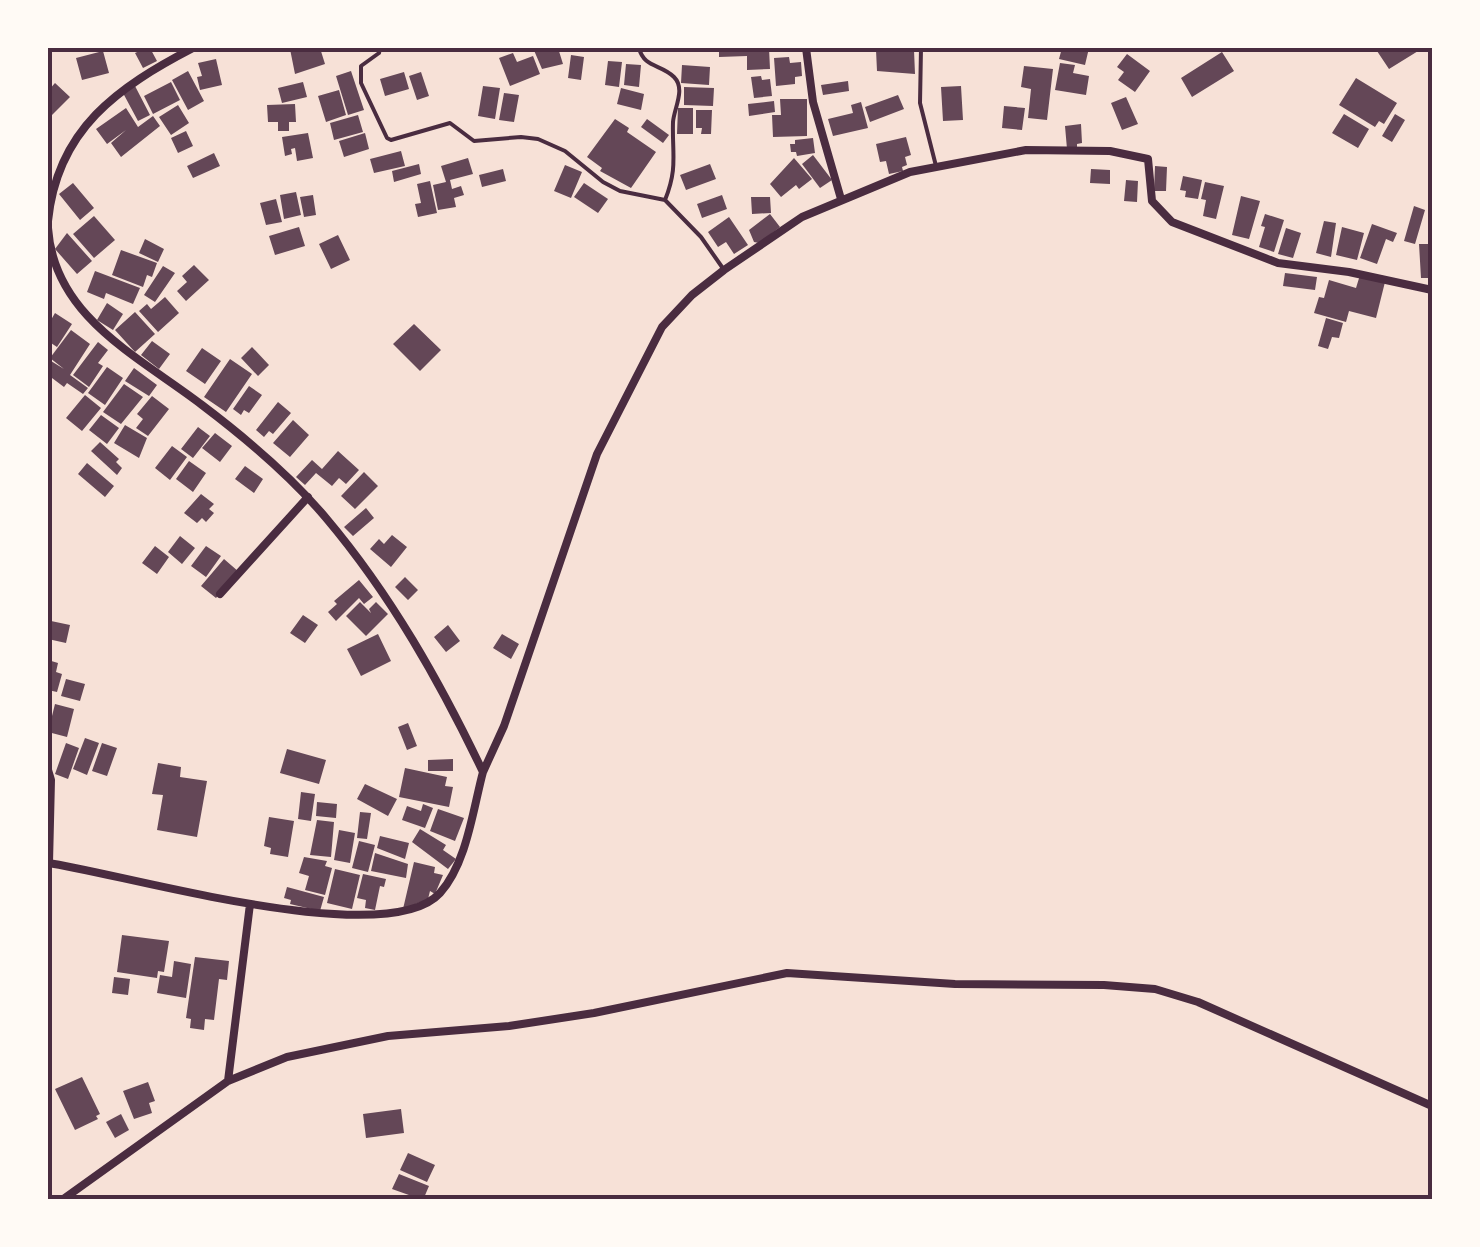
<svg xmlns="http://www.w3.org/2000/svg" width="1480" height="1247" font-family="Inter,sans-serif">
<style>
.building{fill:#644757}
.lines{fill:none;stroke-linecap:round;stroke-linejoin:round}
.service{stroke:#4a2c40;stroke-width:4}
.minor{stroke:#4a2c40;stroke-width:8}
.neatline{fill:none;stroke:#4a2c40;stroke-width:4}
</style>
<rect width="100%" height="100%" fill="#f7e1d7"/>
<path class="building" d="M146,48H150L157,61L143,68L135,53Z
M320,48L325,64L295,74L290,49Z
M533,48H558L563,64L542,69Z
M719,48H769L770,69L747,70V56L719,57Z
M1062,48H1089L1085,65L1059,59Z
M1375,48H1423L1389,69Z
M876,50H914L915,74L877,71Z
M103,51L109,73L82,80L76,58Z
M1222,52L1234,71L1192,97L1181,78Z
M513,53L517,62L533,56L540,74L510,86L499,58Z
M1127,54L1150,71L1135,92L1118,80L1124,72L1117,67Z
M571,55L584,57L581,80L568,78Z
M789,57L790,63L801,62L802,76L795,77V84L776,86L774,58Z
M216,59L222,85L200,90L197,77L202,76L198,63Z
M608,61L622,62L619,87L605,85Z
M1060,63L1075,65L1073,73L1089,76L1086,95L1055,90Z
M626,64L641,65L639,87L624,85Z
M682,65L710,67L709,85L681,83Z
M1024,66L1053,69L1047,120L1028,118L1031,89L1021,87Z
M188,71L204,101L188,110L172,80Z
M351,71L364,110L348,115L336,76Z
M404,72L409,89L385,96L380,79Z
M421,72L429,96L417,100L409,76Z
M761,76L762,80L770,79L772,96L754,98L751,77Z
M1356,78L1397,103L1384,124L1379,121L1375,127L1339,105Z
M848,81L849,91L823,95L821,85Z
M171,82L180,100L153,114L144,96Z
M303,82L307,97L282,103L278,88Z
M55,83L70,97L48,119V91Z
M135,86L150,115L138,121L123,93Z
M483,86L500,88L495,119L478,116Z
M961,86L963,120L943,121L941,87Z
M684,87L714,88L713,106L684,105Z
M621,88L644,94L641,110L617,104Z
M339,90L346,115L326,122L318,96Z
M504,93L519,95L514,122L499,120Z
M898,95L904,109L870,122L865,107Z
M1126,97L1138,124L1122,130L1111,103Z
M780,99H807V136L773,137L772,115H781Z
M774,101L775,112L749,116L748,104Z
M861,102L868,128L833,136L828,119L853,113L851,105Z
M295,104L296,122H289V131H278V122H268L267,105Z
M178,105L189,123L171,135L159,117Z
M1004,106L1025,108L1022,130L1002,128Z
M126,108L138,127L153,116L160,126L121,157L111,143L126,130L107,144L96,129Z
M678,108H693V134H677Z
M696,110H712L711,134H701L702,128H696Z
M1344,114L1369,129L1358,148L1332,133Z
M1395,114L1405,120L1392,142L1382,136Z
M358,115L363,132L334,140L330,123Z
M615,119L629,128L627,132L656,152L631,188L600,171L602,168L587,157Z
M647,119L669,135L663,143L641,127Z
M1081,124L1082,143L1077,144V148L1067,149L1065,126Z
M186,131L193,146L178,153L171,138Z
M308,133L313,158L297,161L295,148L291,149L292,154L285,156L282,137Z
M365,133L369,149L344,157L339,141Z
M906,137L911,155L905,157L907,165L902,167L903,171L889,174L886,161L880,162L876,144Z
M813,138L815,153L797,156L796,152H791L790,144H795V140Z
M401,151L405,166L374,173L370,159Z
M214,153L220,166L193,178L187,166Z
M813,155L832,180L820,188L802,164Z
M468,158L473,174L450,180L452,189L461,186L464,195L454,198L456,207L438,210L433,185L446,182L441,166Z
M794,158L812,179L799,189L796,185L781,197L770,184Z
M419,164L421,174L394,182L392,171Z
M710,164L716,179L686,190L680,175Z
M565,165L582,172L571,198L554,191Z
M1155,166L1167,167L1166,191H1154Z
M503,169L506,181L482,187L479,175Z
M1091,169L1110,170V184L1090,183Z
M1183,176L1202,180L1198,199L1185,197L1186,191L1180,190Z
M1126,180L1138,181L1137,202L1124,201Z
M430,181L437,213L418,217L415,204L421,203L417,184Z
M1205,182L1224,186L1216,219L1203,216L1206,200L1201,199Z
M73,183L94,208L80,220L59,194Z
M584,183L608,199L598,213L574,197Z
M296,192L301,215L284,219L280,195Z
M313,195L316,215L304,217L300,197Z
M722,195L727,209L702,218L697,204Z
M1241,196L1260,201L1249,239L1232,235Z
M751,197H770L771,213L752,214Z
M276,199L282,222L266,225L260,203Z
M1414,206L1425,210L1415,244L1404,241Z
M770,214L780,227L759,243L754,242L749,230Z
M1265,214L1284,220L1274,252L1259,247L1265,227L1261,226Z
M94,216L115,240L94,258L73,234Z
M729,217L748,245L734,254L726,242L718,247L708,232Z
M1324,221L1336,223L1331,257L1316,253Z
M1372,224L1397,233L1393,242L1386,239L1377,264L1360,258Z
M299,227L305,246L275,255L269,236Z
M1342,227L1364,233L1357,260L1336,255Z
M1286,228L1301,233L1293,258L1278,254Z
M67,233L92,261L77,274L55,249Z
M338,235L350,260L331,269L319,244Z
M145,239L164,249L158,262L139,253Z
M1419,244H1432V278H1421Z
M121,250L157,263L152,277L147,275L143,287L112,275Z
M194,265L209,280L186,301L177,291L187,282L182,276Z
M163,266L175,273L155,302L144,295Z
M95,271L140,288L133,304L106,293L104,299L87,292Z
M1285,273L1317,277L1315,290L1283,286Z
M1360,275L1385,282L1376,318L1349,311L1346,322L1314,313L1319,297L1324,298L1329,280L1356,288Z
M165,297L179,313L158,332L139,311L147,304L151,309Z
M107,303L123,314L113,330L97,320Z
M135,312L155,334L135,352L115,330Z
M55,313L72,324L57,347L48,341V325Z
M1326,318L1343,323L1339,338L1332,337L1328,349L1318,346Z
M414,324L441,350L420,371L393,344Z
M71,330L90,344L70,375L88,388L83,394L67,383L64,387L48,375L51,361L64,369L50,358Z
M152,341L170,354L159,369L141,355Z
M98,342L108,350L98,363L103,366L89,387L73,375Z
M252,347L269,365L258,376L241,358Z
M202,348L221,361L205,384L186,371Z
M230,359L252,374L226,412L204,397Z
M107,367L123,378L105,405L88,393Z
M134,368L157,385L149,396L125,381Z
M124,384L143,397L121,424L103,412Z
M249,386L262,395L249,413L244,410L241,415L233,409Z
M85,395L101,408L82,431L66,418Z
M152,396L169,409L148,436L136,428L143,419L137,414Z
M278,402L291,413L273,434L269,431L264,437L256,430Z
M101,415L119,428L107,444L89,430Z
M293,420L309,435L290,457L273,443Z
M125,425L147,438L139,458L114,443Z
M198,427L210,436L193,458L181,449Z
M215,433L232,446L220,462L202,448Z
M100,442L119,459L116,462L122,468L117,475L91,451Z
M172,446L187,457L170,480L155,468Z
M338,451L359,470L346,484L339,478L332,486L316,473L305,485L296,477L312,460L322,469Z
M189,461L206,473L193,492L176,479Z
M87,463L114,486L105,497L78,474Z
M245,466L263,479L254,493L235,479Z
M364,472L378,486L355,509L341,496Z
M201,494L214,504L209,509L214,513L206,522L202,518L197,523L184,513Z
M366,508L374,518L353,536L344,527Z
M392,535L407,547L391,567L370,549L379,539L384,544Z
M180,536L195,548L182,564L168,552Z
M155,546L169,557L157,574L142,563Z
M206,546L221,556L206,577L191,566Z
M224,559L239,572L216,598L201,586Z
M405,577L418,590L408,600L395,587Z
M359,580L373,597L364,604L359,598L336,621L328,612L337,604L334,601Z
M360,602L371,613L369,609L376,602L388,614L366,636L346,616Z
M303,615L318,625L305,643L290,633Z
M51,621L70,625L66,643L48,639Z
M448,625L460,641L446,652L434,637Z
M378,634L391,661L361,676L347,649Z
M502,634L519,644L511,659L493,648Z
M48,660L58,663L56,672L62,674L57,692L48,690Z
M66,679L85,684L80,701L61,696Z
M55,704L74,709L67,737L48,732Z
M408,723L417,746L407,750L398,727Z
M85,738L99,743L87,775L73,769Z
M66,743L79,748L68,779L55,774Z
M102,743L117,748L107,776L92,771Z
M287,749L326,760L319,784L280,773Z
M453,759V771H428V760Z
M158,763L181,767L180,777L207,781L197,837L157,830L163,795L152,794Z
M405,768L447,777L445,786L453,787L449,807L399,797Z
M365,784L397,799L388,816L357,799Z
M301,792L315,794L311,821L298,819Z
M317,802L337,804L336,818L316,816Z
M423,804L433,808L425,828L402,820L407,806L421,811Z
M438,809L464,818L455,841L430,831Z
M360,812L371,813L367,839L357,838Z
M269,817L294,821L288,857L270,854L271,848L264,846Z
M317,820L334,822L331,857L310,855Z
M420,829L446,845L443,850L456,859L448,869L412,842Z
M339,830L355,833L350,863L334,860Z
M380,836L409,843L405,859L377,848Z
M359,841L375,845L368,872L352,868Z
M375,853L408,864L406,878L371,871Z
M304,857L327,861L325,866L332,868L325,895L305,890L309,876L299,873Z
M414,862L435,867L434,873L443,875L435,894L430,891L428,899L403,909Z
M335,869L360,875L352,909L327,903Z
M363,874L386,879L384,887L380,886L375,910L365,908L366,900L357,898Z
M287,887L324,897L320,911L290,904L291,900L284,898Z
M122,935L169,941L164,972L158,971L157,978L117,972Z
M195,957L229,961L227,980L219,979L214,1020L205,1019L204,1030L190,1028L191,1019L186,1018Z
M174,961L191,964L186,998L157,993L160,975L172,977Z
M114,977L130,979L128,995L112,993Z
M82,1077L100,1114L96,1116L98,1119L75,1130L55,1089Z
M148,1082L155,1101L149,1103L152,1113L134,1119L123,1091Z
M401,1109L404,1133L366,1138L363,1114Z
M121,1114L129,1130L115,1138L106,1122Z
M408,1153L435,1165L427,1182L400,1170Z
M399,1174L429,1186L423,1200L392,1189Z"/>
<g class="lines">
<path class="service" d="M380,48L379,53L361,66V83L387,138L391,140L450,123L474,141L521,137L538,139L565,151L603,182L620,191L665,200L701,237L722,267
M639,48C644,68 661,64 674,77C686,89 674,108 673,122C672,154 678,168 665,200
M921,48L920,103L936,166"/>
<path class="minor" d="M806,48L813,102L841,199
M48,221C57,129 118,87 193,48
M48,228C54,317 138,356 202,405C247,439 290,475 326,518C391,595 440,682 483,772C473,809 467,863 440,893C387,952 124,874 48,863
M220,594L308,497
M48,770L51,780L49,863
M483,772L504,726L597,454L662,327L692,295L724,270L802,217L910,172L1026,150L1110,151L1148,159L1152,201L1172,222L1278,263L1349,272L1432,290
M228,1081L250,904
M62,1200L228,1081L287,1057L388,1036L509,1026L594,1013L787,973L955,984L1104,985L1155,989L1198,1002L1432,1106"/>
</g>
<rect width="1480" height="1247" fill="none" stroke="#fffaf5" stroke-width="100"/>
<rect x="50" y="50" width="1380" height="1147" class="neatline"/>
</svg>
